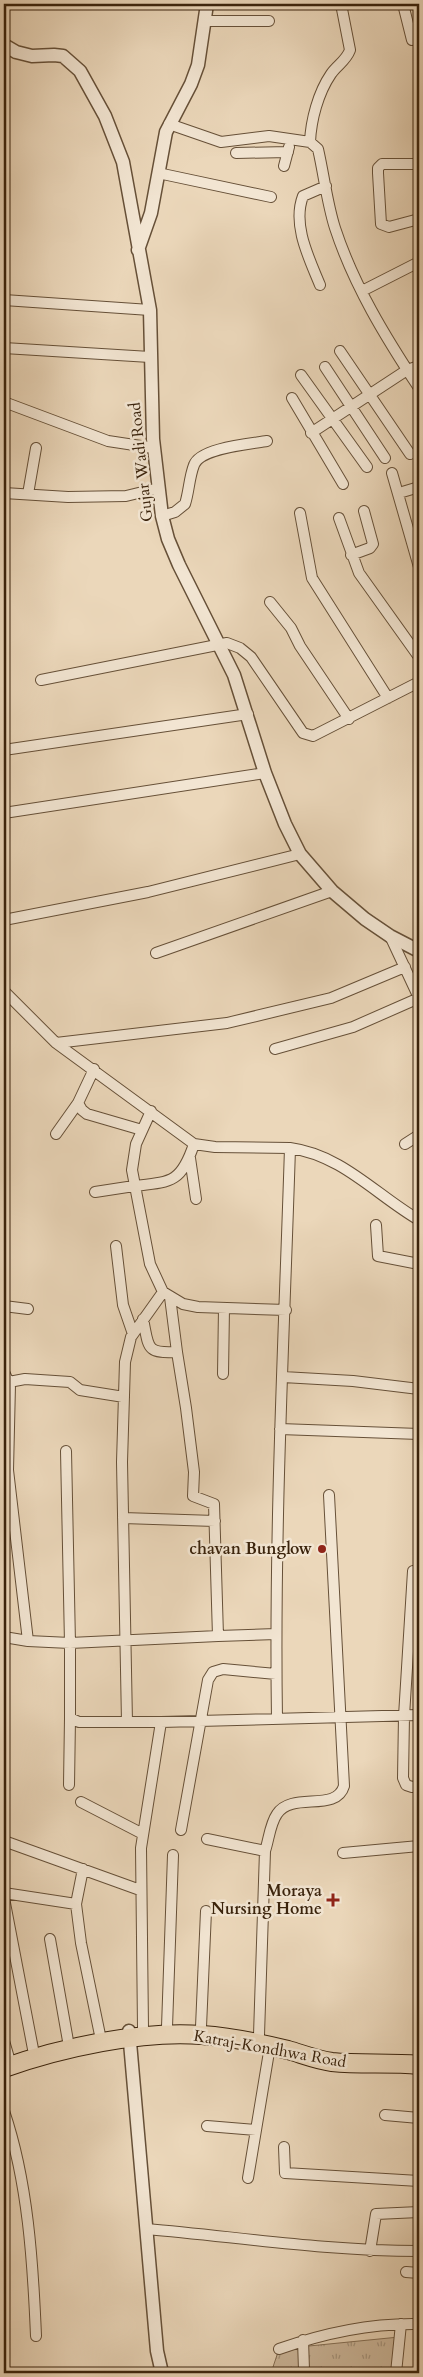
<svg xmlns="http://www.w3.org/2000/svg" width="423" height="2377" font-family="Cardo,serif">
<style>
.grass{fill:url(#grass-tufts);stroke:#846e54}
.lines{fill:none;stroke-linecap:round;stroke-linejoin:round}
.minor-casing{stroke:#665038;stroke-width:12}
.tertiary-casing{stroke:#665038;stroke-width:15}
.trunk-casing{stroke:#3a230c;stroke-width:20}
.minor{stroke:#f2e5d2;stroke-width:10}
.tertiary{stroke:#f2e5d2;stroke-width:12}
.trunk{stroke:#ebd7ba;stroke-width:18}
.poi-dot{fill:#8f2418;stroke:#f2e5d2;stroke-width:2}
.labels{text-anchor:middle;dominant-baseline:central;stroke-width:5;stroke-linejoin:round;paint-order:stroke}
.street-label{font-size:16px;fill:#3a230c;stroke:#f2e5d2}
.poi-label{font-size:16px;font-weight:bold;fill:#3a230c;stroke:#f2e5d2;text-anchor:end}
</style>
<defs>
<pattern id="grass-tufts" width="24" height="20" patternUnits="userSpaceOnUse" patternTransform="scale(1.25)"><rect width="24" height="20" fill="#cdb89c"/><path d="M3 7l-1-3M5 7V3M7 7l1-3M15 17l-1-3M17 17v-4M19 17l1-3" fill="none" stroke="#a7957e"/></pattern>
</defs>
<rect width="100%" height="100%" fill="#ebd7ba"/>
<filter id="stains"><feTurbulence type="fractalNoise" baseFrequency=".004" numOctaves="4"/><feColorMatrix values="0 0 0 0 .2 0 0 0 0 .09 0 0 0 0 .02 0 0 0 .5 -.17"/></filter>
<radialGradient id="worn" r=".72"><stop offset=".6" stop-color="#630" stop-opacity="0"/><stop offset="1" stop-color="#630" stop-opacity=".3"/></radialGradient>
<path class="grass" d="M399,2337L394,2373H271L279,2349Z"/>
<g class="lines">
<defs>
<path id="minor" d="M403,4L412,40
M205,21H269
M169,124L221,142L269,136L310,142L318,149C324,175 327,203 335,228C354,286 386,338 419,388
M310,142C311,120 318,93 331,74C337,65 346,61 350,50L341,4
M236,153L288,152
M419,164H382L378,168V173L381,224L389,227L419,219
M284,166L289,147
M158,173L271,197
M320,285C309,258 292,225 303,196L326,186
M362,291L419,262
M4,300L150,310
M4,348L150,357
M340,351L410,454
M325,367L385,458
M301,375L367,467
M292,398L343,484
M4,402L108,441L154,448
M311,433L407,370L419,366
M392,473L419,567
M4,493L68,497L126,496L159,488
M399,493L419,487
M28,494L36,448
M300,513L312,578L388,698
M162,516L175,512L185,504C189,492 189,478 194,465C200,448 249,444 267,441
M339,518L359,573L419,657
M351,555L370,548L373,544L364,511
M270,602L291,628L300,646L349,719
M41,680L227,643L240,648L251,657L303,733L313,736L419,682
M4,750L248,714
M4,813L265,773
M4,920L148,892L300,854
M390,936L419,998
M156,953L332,891
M4,991L56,1043L194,1144L215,1147L290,1148C284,1338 274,1529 277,1719
M56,1043L227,1023L331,998L405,967
M275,1049L353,1027L419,998
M94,1069L78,1103L82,1110L87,1114L142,1130
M151,1111L136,1144L132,1170L150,1264L163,1292L183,1304L198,1307L286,1310
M56,1134L78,1103
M405,1144L419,1135
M290,1148C342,1155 376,1195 419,1220
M190,1158L196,1199
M95,1192C108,1190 121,1188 134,1186C171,1182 181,1183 194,1144
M376,1225L378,1256L419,1264
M116,1246L123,1305L133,1334
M170,1297L177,1352
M4,1306L28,1309
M143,1319C149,1347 145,1354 177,1352L186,1408L194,1472L193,1496L214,1504L218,1636L276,1634
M4,1372L10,1385L8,1470L28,1641L70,1643V1718L79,1722H161L419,1715
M223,1374L224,1308
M283,1377L353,1381L419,1389
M9,1382L25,1379L70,1382L80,1390L124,1397
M280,1429L419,1434
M66,1451L70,1643L218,1636
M123,1518L215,1521
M413,1571L404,1716L403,1778L406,1785L412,1787L419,1786
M4,1637L28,1641
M127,1722L122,1462L125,1362L131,1337L163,1292
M69,1785L70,1718
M81,1802L143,1834
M181,1830L208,1680L213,1672L223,1669L276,1674
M207,1839L265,1851L259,2035
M4,1841L140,1890
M265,1851C269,1839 270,1824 277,1814C292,1791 336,1813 344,1786L329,1495
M343,1853L419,1846
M4,1893L76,1904L81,1943L100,2035
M4,1898L33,2049
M76,1904L83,1869
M50,1939L68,2041
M167,2027L173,1855
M201,2027L206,1911
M143,2029L141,1848L161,1722
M4,2041L11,2065
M4,2111C28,2181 33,2263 36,2336
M385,2115L419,2118
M207,2126L256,2130
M284,2147L285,2173L419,2181
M248,2178L270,2046
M147,2229C238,2237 328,2251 419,2251
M370,2251L376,2214L419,2212
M406,2272L419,2273
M279,2349C324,2333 371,2323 419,2324
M301,2373L304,2370L303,2340
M396,2373L401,2324"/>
<path id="tertiary" d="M4,45L16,52L32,56L54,55L63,56L80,71L105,116L123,162L150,310L153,439L162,516L168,539L179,565L234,675L265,773L285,824L300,854L332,891L365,919L390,936L419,951
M138,250L151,213L166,132L191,84L198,65L207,4
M129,2031L157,2351L162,2373"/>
<path id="trunk" d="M4,2068C60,2048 142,2030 202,2035C230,2037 260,2043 288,2050C302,2054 317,2060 332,2062C361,2065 390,2062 419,2065"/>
</defs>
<use href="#minor" class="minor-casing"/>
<use href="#tertiary" class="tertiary-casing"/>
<use href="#trunk" class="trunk-casing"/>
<use href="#minor" class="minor"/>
<use href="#tertiary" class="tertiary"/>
<use href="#trunk" class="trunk"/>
</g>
<g class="poi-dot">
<circle cx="322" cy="1549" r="5"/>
<path d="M330.5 1892.5h5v5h5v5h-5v5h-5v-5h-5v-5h5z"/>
</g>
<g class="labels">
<g class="street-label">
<text transform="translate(141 462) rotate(-96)">Gujar Wadi Road</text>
<text transform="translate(270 2049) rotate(10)">Katraj-Kondhwa Road</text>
</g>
<g class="poi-label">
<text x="312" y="1549">chavan Bunglow</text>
<text x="322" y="1891">Moraya<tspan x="322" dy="18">Nursing Home</tspan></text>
</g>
</g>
<rect width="423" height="2377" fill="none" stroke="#ebd7ba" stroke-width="20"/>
<rect x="5" y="5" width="413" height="2367" fill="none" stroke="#3a230c" stroke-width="2.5"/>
<rect x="10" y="10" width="403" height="2357" fill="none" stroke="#3a230c"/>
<rect width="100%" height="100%" filter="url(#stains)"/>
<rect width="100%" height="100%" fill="url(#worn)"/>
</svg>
